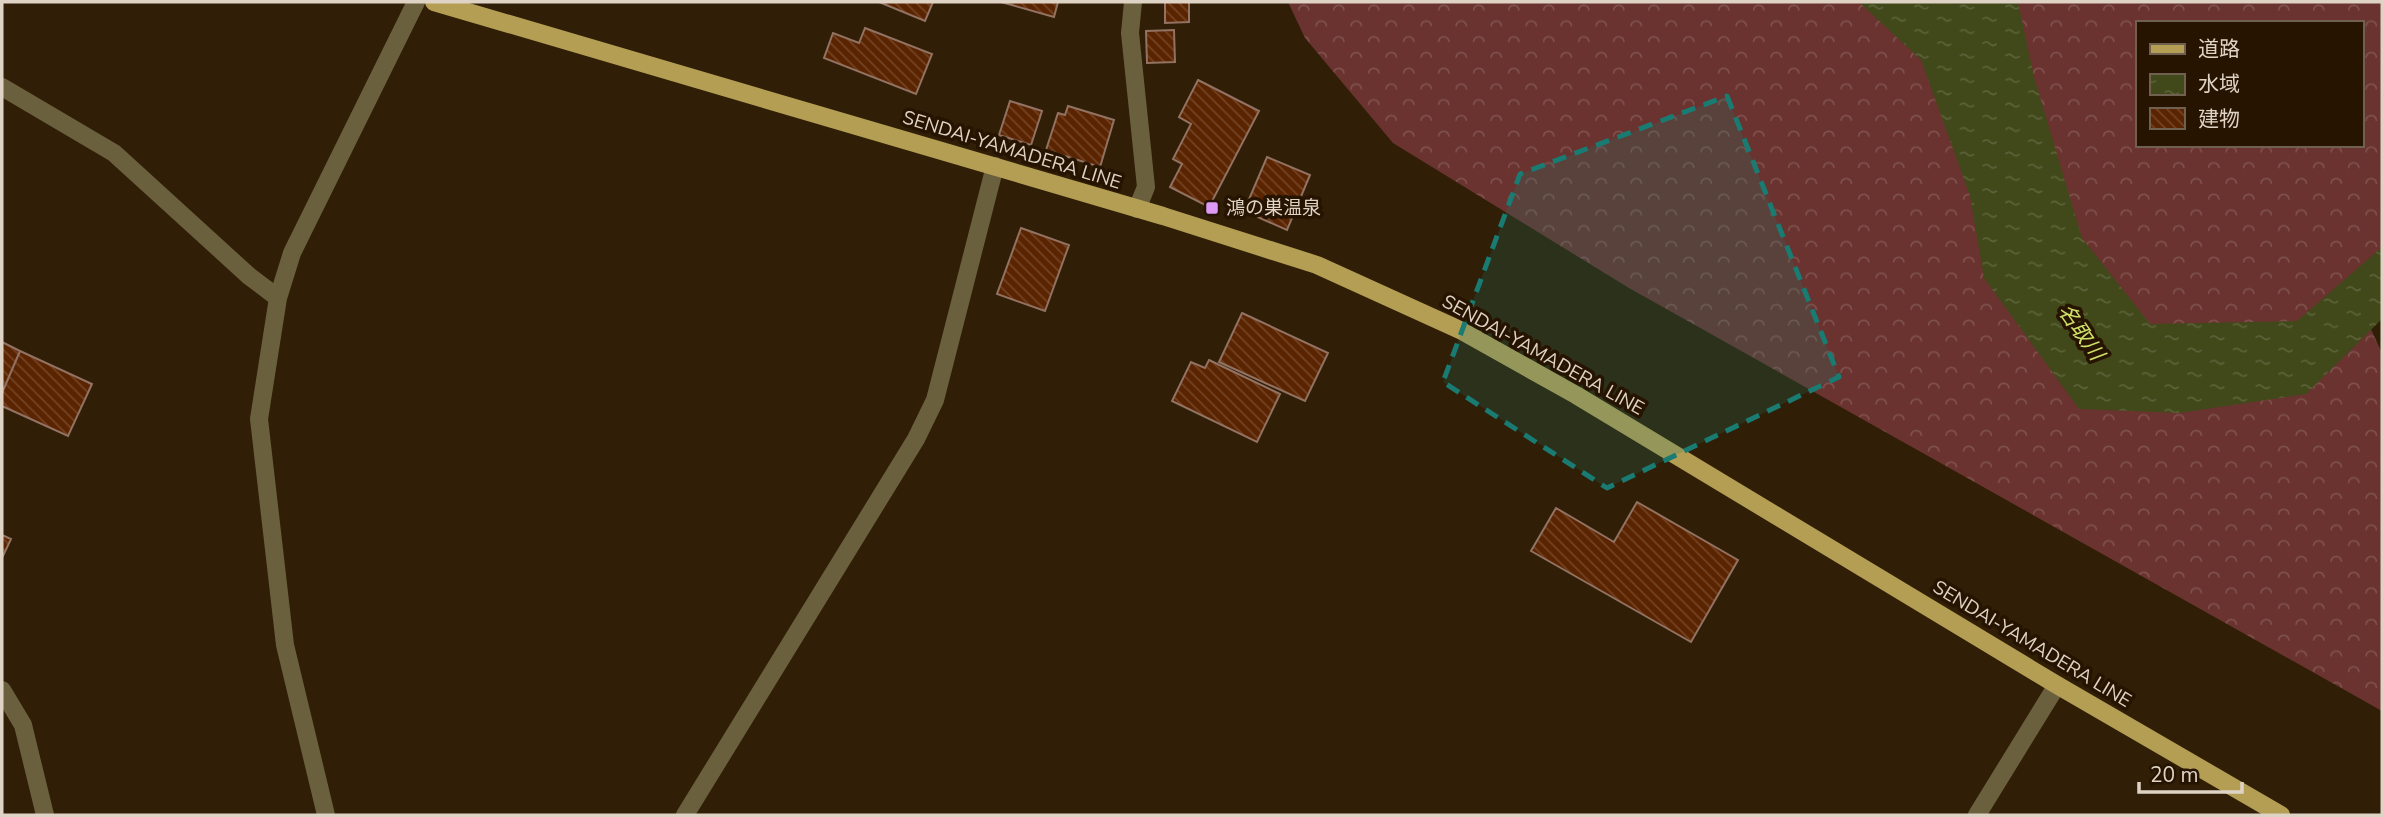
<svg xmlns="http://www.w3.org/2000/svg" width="2384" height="817" font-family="'Nunito Sans','Noto Sans JP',sans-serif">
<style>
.forest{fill:url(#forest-crowns);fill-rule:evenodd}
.water{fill:url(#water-ripples)}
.building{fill:url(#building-back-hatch);stroke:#927262;stroke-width:2}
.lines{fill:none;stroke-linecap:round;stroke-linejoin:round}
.street{stroke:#6a603e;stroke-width:18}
.primary{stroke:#b39e53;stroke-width:18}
.marked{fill:#197b72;fill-opacity:0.2;stroke:#197b72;stroke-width:5;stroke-dasharray:14 9;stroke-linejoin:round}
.poi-dot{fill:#dd99f3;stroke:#261400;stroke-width:2.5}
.labels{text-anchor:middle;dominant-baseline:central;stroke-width:7;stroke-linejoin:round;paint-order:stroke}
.street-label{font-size:19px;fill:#dfd3c5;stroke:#261400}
.poi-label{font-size:19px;fill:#dfd3c5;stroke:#261400;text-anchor:start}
.water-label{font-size:21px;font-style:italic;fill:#cee069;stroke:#261400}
</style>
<defs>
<pattern id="forest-crowns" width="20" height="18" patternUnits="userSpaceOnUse" patternTransform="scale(1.75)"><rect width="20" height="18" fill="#6a332f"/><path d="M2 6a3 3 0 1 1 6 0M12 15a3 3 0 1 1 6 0" fill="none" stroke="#7f504c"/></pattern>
<pattern id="water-ripples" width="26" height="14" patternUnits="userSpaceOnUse" patternTransform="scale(1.75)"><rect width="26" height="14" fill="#414819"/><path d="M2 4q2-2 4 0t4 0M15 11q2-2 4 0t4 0" fill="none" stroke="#5c6239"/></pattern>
<pattern id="building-back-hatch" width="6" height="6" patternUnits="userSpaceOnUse" patternTransform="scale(1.75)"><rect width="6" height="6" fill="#5b2400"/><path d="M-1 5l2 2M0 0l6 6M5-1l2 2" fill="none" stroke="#724324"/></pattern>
</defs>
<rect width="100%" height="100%" fill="#301e06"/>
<path class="forest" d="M1288,2H2382V257L2369,325L2382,353V711L1629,288L1393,143L1305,38ZM2137,23H2361V145H2137Z"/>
<path class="water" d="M1859,2H2018L2034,77L2082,238L2150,324L2297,321L2382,247V319L2306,394L2179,413L2079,409L1984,278L1970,196L1921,60Z"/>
<path class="building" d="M879,2H933L925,21Z
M1001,2H1058L1054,17Z
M1165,2H1189V22L1165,23Z
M865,28L932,54L916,94L824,58L833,33L859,43Z
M1174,30L1175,62L1147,63L1146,31Z
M1198,80L1259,111L1209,207L1170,187L1182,164L1173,159L1191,124L1179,117Z
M1010,101L1042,111L1031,145L999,135Z
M1068,106L1114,120L1100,167L1046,150L1058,113L1065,115Z
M1267,157L1310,175L1287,230L1244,211Z
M1021,228L1069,245L1045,311L997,294Z
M1242,313L1328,353L1305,401L1219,362Z
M2,342L20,351L2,393Z
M20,351L92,384L68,436L2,406V393Z
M1209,360L1280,394L1257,442L1172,401L1191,362L1205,368Z
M1637,502L1738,560L1691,642L1531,551L1556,508L1614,542Z
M2,535L11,539L2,558Z"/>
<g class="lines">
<path class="street" d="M1133,2L1130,33L1146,187L1137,209
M2,87L114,153L249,276L278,298
M2,690L23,725L45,815
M326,815L285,645L259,419L278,298L292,253L416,2
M685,815L916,439L935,400L995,166
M1977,815L2057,685"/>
<path class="primary" d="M434,2L1163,216L1317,265L1460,330L1576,395L2057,685L2281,815"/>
</g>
<path class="marked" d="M1727,96L1839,377L1607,488L1443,382L1520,174Z"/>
<rect class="poi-dot" x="1205" y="201" width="14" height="14" rx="3.5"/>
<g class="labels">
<g class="street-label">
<text transform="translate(1012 150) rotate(17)">SENDAI-YAMADERA LINE</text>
<text transform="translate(1543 355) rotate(29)">SENDAI-YAMADERA LINE</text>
<text transform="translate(2032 644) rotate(31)">SENDAI-YAMADERA LINE</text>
</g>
<g class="poi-label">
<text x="1226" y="208">鴻の巣温泉</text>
</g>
<g class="water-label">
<text transform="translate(2081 332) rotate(55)">名取川</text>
</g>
</g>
<rect width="2384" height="817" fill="none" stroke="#dfd3c5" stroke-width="7"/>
<rect x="2136" y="21" width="228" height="126" fill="#261400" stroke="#70604f" stroke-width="2"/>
<rect x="2150" y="44" width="35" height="10" fill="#b39e53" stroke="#70604f" stroke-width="2"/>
<text x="2198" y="56" font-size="21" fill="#dfd3c5">道路</text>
<rect x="2150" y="74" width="35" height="21" fill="url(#water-ripples)" stroke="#70604f" stroke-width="2"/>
<text x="2198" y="91" font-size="21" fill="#dfd3c5">水域</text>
<rect x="2150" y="108" width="35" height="21" fill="url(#building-back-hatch)" stroke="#70604f" stroke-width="2"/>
<text x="2198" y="126" font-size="21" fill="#dfd3c5">建物</text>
<path d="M2139 782v10h103v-10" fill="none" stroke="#dfd3c5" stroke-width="3.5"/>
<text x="2150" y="782" font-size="21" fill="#dfd3c5" stroke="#261400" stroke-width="5" paint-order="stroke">20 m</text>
</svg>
